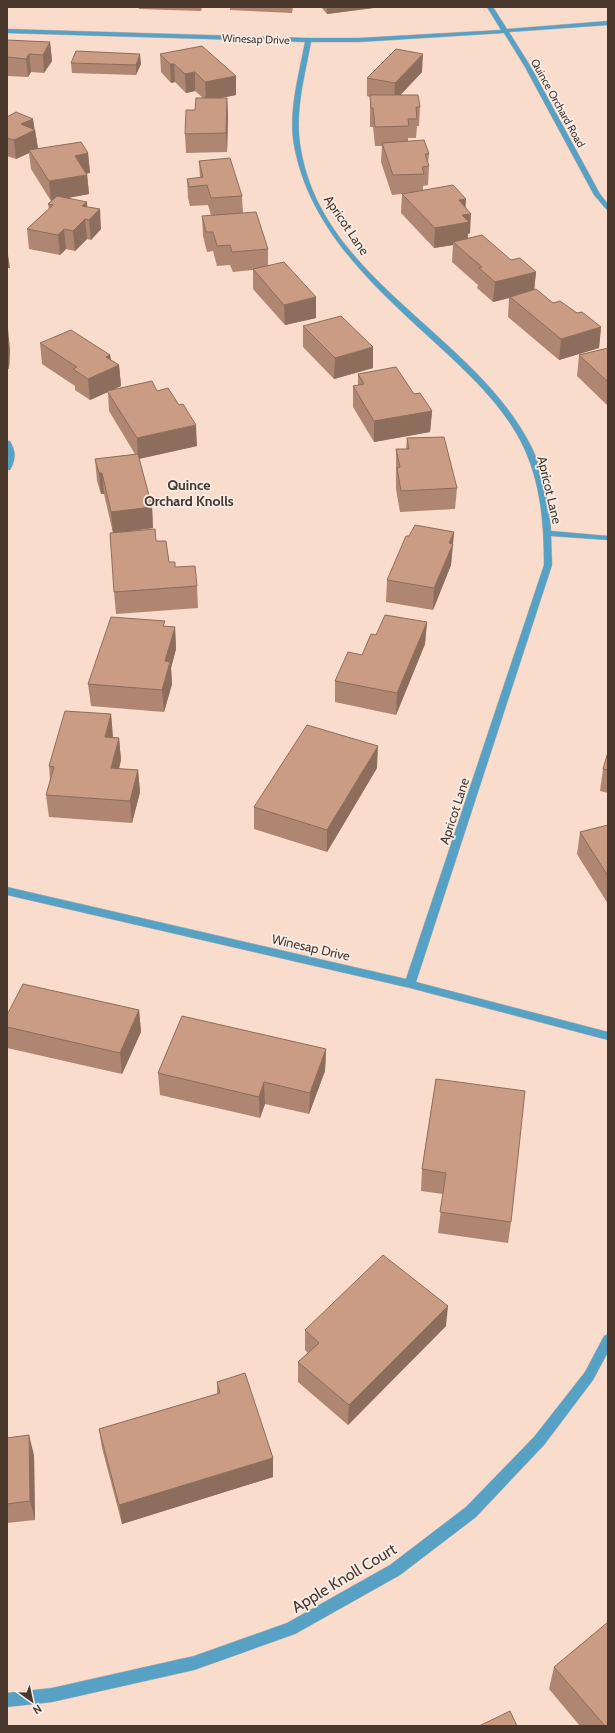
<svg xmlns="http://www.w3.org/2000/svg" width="615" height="1733" font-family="Cabin,sans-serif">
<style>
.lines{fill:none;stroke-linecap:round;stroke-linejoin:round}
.minor-casing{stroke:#d3b8a9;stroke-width:1}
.minor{fill:#56a1c4;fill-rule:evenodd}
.wall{fill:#ae8671}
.shaded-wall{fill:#8d6d5c}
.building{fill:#ca9c83;stroke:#8d6d5c}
.labels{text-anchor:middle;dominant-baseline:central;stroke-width:3.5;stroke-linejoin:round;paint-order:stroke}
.far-street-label{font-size:11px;fill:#4a372c;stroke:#f8eee8}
.street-label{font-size:13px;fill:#4a372c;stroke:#f8eee8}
.neighbourhood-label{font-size:14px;font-weight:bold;fill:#4a372c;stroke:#f8eee8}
.near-street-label{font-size:16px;fill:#4a372c;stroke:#f8eee8}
</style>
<rect width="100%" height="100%" fill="#fadccc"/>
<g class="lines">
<defs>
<path id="minor" d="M487,7H493L507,29L608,21V25L509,32L531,67L600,194L608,204V210L606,209L594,195L525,67L504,33L359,42H311C305,75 295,110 300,144C319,279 474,333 531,446C544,472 549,502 551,531L608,536V540L551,536L552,565L416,982L608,1032V1040L410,988L7,895V887L406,979L544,565C544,525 541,485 524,448C506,409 473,378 442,349C380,292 310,233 294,145C288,111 299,75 305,42L7,33V29L308,38H359L501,30Z
M7,441H10C16,452 16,459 10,470H7Z
M608,1334V1352L593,1380L544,1445L476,1517L400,1575L295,1634L194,1670L52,1702L7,1707V1693L52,1688L194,1656L287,1623L390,1565L466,1507L534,1437L585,1372L604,1336Z"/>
</defs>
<use href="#minor" class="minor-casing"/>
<use href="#minor" class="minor"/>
</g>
<path class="wall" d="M138,7H202L201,11L139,9Z
M230,7H293L292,13L230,10Z
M321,7H381L327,14Z
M7,40L50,42L52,61L44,73L31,72L28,77L7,76Z
M160,54L236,76V95L220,98H227L228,117L227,152L186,153L185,134L195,110L203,98L195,91L186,93L175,82L171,83L161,72Z
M71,63L141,64L136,75L72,73Z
M422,72L400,95L420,107L419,126H417L416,138H408V141L429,154L428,163L429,166L428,185L423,186V190L466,199L465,207L470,233L468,234V238L511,260L536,272L534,290L553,303L577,313L601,327L599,348L559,360L508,317L509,298L493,302L477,288L478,285L452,262L453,245L434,248L401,213L402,194L392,195L381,162L382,146H375L373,127H370V97L367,96V78Z
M7,117L33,119L38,148L88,153L90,173H87L89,194L68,198L87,207L101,229L91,240L87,239L75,251L66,249L60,255L29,249L27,229L49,209L48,204L52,201H51L31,169L29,153L16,159L7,156Z
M199,161L242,196L243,213L268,249V265L316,297V318L285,325L253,289V270L233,272L230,265L217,266L213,251L207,252L203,236L202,216L211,215L208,205L190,206L188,198L187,179L200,178Z
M303,326L373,368L334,379L303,347Z
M7,329L10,350L9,369H7Z
M40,343L110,355L111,360L119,365L121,386L112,390L157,391L197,446L139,459L152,507L153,528L130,531L156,541L169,562L197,586L198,608L116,614L114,592L113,533L104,494H101L97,481L95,459L135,454L109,411L108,392L90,400L75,390V386L42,364Z
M608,348V406L577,376L579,355Z
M358,374L414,394L432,411L430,432L374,442L353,407V386L358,385Z
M407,438L457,488L455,509L400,512L396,489V449H406Z
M454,532L451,565L433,610L386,602L387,580L409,536Z
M427,622L425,644L396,715L335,702V681L362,655L376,635Z
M165,626L175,627L176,649L171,668L172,684L164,712L91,706L88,684Z
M111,714L112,737L119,738L121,760L119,769L138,770L140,792L132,823L49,817L46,795L50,780L49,766Z
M608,752V793L600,791L603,769Z
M377,768L327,852L254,829V807Z
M608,825V904L577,854L580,832Z
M139,1010L141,1032L122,1074L7,1048V1015Z
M326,1049L325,1071L309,1114L265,1104L260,1118L160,1095L158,1073Z
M436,1079L511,1222L508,1243L438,1233L443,1194L421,1191L422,1169Z
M446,1326L348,1425L298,1382V1362L308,1353L305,1350V1330Z
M217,1382L273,1458V1477L122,1524L102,1448L99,1429L217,1394Z
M7,1438L34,1455L35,1520L7,1523Z
M554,1667L608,1726H580L549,1689Z"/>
<path class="shaded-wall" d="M327,7H381L327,14Z
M50,42L52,61L44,73L43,55Z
M29,54L31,72L28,77L26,59Z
M140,54L141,64L136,75V65Z
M423,54L422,72L394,102L395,83Z
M170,64H174L175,82L171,83Z
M195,72V91L186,93L185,74Z
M236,76V95L206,101L205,82Z
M227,98L228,117L227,152L226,133Z
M33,119L34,130H35L38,149L29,150V153L16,159L14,140L21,124Z
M88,153L90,173L77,175L75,156Z
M87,175L89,194L51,201L49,181Z
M466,199L465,215L471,214L470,233L468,234L467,242H453V245L434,248L435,228L459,200Z
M87,202L88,220L85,219L87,239L75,251L73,231L82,206Z
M100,209L101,229L91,240L89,220Z
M64,229L66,249L60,255L58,235Z
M7,248L10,268H7Z
M536,272L534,292L510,297L509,298L493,302L495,282Z
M316,297V318L285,325L284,305Z
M601,327L599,348L559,360L561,339Z
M8,329L10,350L9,369L7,357V336Z
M373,347V368L334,379L335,358Z
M110,355L112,368L119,365L121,386L90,400L88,379L106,357Z
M432,411L430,432L374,442V421Z
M196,425L197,446L138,459L137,438Z
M99,473H102L104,494H101Z
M152,507L153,528L113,533L111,512Z
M454,532L451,565L433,610L434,588Z
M427,622L425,644L396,715L397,693Z
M175,627L176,649L171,668L172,684L164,712L162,690L165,661Z
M111,714L113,736L107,759L105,737Z
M119,738L121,760L113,790L111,768Z
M378,746L377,768L327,852V830Z
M138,770L140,792L132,823L130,801Z
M139,1010L141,1032L122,1074L120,1053Z
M326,1049L325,1071L309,1114L310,1093Z
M264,1082L265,1104L260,1118L259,1097Z
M448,1306L446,1326L348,1425L349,1405Z
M29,1435L34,1455L35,1520L30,1501Z
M273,1458V1477L122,1524L119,1505Z"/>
<path class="building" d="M7,40L50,42L43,55L29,54L26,59L7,57Z
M202,46L236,76L205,82L195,72L185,74L174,64H170L160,54Z
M396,49L423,54L395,83L367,78Z
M76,51L140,54L136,65L71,63Z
M370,95H418L420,107H416L417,119H408L409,126L375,127L373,108H371Z
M196,98H227L226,133L185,134L186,110H195Z
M16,112L33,119L21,124L35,130L14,140L7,138V117Z
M424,140L429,154H425L429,166L422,167L424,174L393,175L382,143Z
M81,142L88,153L75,156L87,175L49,181L29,150Z
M230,158L242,196L211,198L207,185L189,187L187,179L203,177L199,161Z
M453,185L466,199L459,200L471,214L462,215L469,222L435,228L402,194Z
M57,196L87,202L82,206L100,209L89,220L85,219L73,231L64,229L58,235L27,229L53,205L48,204Z
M256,212L268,249L232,252L230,245L217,246L213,232H206L202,216Z
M482,235L511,260L520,258L536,272L495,282L479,268L482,267L453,242Z
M284,262L316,297L284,305L253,269Z
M536,289L553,303L560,301L577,313L582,312L601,327L561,339L510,297Z
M341,316L373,347L335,358L303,326Z
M71,330L110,355L106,357L119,365L88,379L73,369L77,367L40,343Z
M608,348V382L579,355Z
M396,367L414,394L420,393L432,411L374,421L353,386L364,384L358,374Z
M152,381L157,391L168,388L179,405L183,404L196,425L137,438L107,391Z
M444,437L457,488L401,491L397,468L400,467L396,449H409L407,438Z
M138,454L152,507L111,512L102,473H99L95,459Z
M415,525L454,532L449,543L453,544L434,588L387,580L406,536H409Z
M155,529L156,541H166L169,562H175V567L195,566L197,586L114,592L110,533Z
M385,615L427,622L397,693L335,681L348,652L362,655L371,634L376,635Z
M111,617L165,621L163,626L175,627L165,661L170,662L162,690L88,684Z
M65,711L111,714L105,737L119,738L111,768L138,770L130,801L46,795L54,767L49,766Z
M307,725L378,746L327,830L254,807Z
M608,752V770L603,769Z
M608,825V876L580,832Z
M23,984L139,1010L120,1053L7,1027V1015Z
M182,1016L326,1049L310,1093L264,1082L259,1097L158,1073Z
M436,1079L525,1091L511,1222L440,1212L446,1173L422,1169Z
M383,1255L448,1306L349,1405L298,1362L319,1343L305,1330Z
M245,1373L273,1458L119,1505L99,1429L220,1393L217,1382Z
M29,1435L30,1501L7,1504V1438Z
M608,1622V1726H605L554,1667Z
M510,1711L517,1726H479Z"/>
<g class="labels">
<g class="far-street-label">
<text transform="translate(256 39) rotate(2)">Winesap Drive</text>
<text transform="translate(558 103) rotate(61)">Quince Orchard Road</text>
</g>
<g class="street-label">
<text transform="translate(347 225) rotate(56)">Apricot Lane</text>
<text transform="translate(550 490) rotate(77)">Apricot Lane</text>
<text transform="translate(454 811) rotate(-72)">Apricot Lane</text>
<text transform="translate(311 947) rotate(13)">Winesap Drive</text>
</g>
<g class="neighbourhood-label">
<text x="189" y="485">Quince<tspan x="189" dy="16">Orchard Knolls</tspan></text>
</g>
<g class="near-street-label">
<text transform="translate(344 1578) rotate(-31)">Apple Knoll Court</text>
</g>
</g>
<rect width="615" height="1733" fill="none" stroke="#4a372c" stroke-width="16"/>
<g transform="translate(32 1701) rotate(147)" stroke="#f8eee8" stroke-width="3" paint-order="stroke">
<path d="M0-3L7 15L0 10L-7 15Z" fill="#4a372c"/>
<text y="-6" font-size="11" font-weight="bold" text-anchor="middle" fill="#4a372c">N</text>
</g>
</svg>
